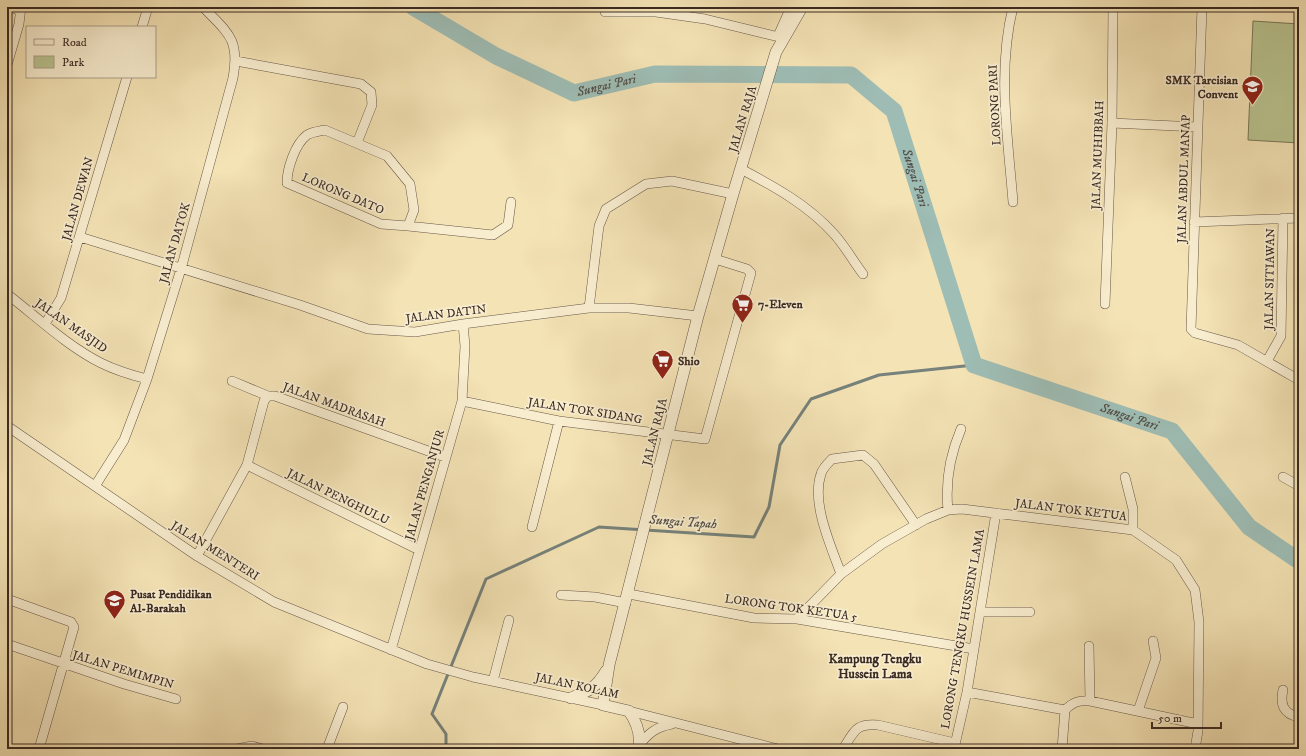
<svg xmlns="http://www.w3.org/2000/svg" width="1306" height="756" font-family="'IM FELL DW Pica',serif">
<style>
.green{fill:#b9c490;stroke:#7a775a}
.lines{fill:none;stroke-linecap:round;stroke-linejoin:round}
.stream{stroke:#76827b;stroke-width:3}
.river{stroke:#9ebdb5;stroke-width:17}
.minor-casing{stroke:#685848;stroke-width:10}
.tertiary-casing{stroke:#685848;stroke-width:12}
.minor{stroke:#f8edcf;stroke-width:9}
.tertiary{stroke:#f8edcf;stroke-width:11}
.labels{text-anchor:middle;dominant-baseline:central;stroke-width:3.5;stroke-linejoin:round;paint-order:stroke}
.poi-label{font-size:12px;font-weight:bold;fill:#3a2a23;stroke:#f8edcf;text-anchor:start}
.street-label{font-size:12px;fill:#3a2a23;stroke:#f8edcf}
.water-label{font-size:13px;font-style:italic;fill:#534f48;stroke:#f8edcf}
.neighbourhood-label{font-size:13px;font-weight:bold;fill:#3a2a23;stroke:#f8edcf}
</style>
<rect width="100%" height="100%" fill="#f4e3b5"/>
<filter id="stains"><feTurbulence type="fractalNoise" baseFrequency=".005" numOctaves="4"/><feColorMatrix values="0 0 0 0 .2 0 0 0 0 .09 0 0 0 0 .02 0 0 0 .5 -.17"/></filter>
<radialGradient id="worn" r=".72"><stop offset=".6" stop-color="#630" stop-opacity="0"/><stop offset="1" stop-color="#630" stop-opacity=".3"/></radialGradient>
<path class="green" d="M1253,21L1299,24V143L1248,140Z"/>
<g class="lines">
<path class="stream" d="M446,749V734L432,714L486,579L599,527L754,537L769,507L780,445L811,399L879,375L974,365"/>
<path class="river" id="s1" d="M413,7L496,56L574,93L655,74L851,75L894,111L974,365L1172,431L1249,527L1299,561"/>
<defs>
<path id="minor" d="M11,7L20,11
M1013,7C997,71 1008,138 1013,202
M1202,7L1191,329L1195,333L1238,345L1299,380
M605,12H656L705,19L779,37
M142,27L148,7
M236,61L361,84L371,92L372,105L357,143
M7,65L19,24L21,7
M1112,123L1197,127
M325,130L387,156L410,184L414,210L408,226L381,224L287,183C287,169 295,144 307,135C312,132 320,131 325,130Z
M741,169C775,187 808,205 834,234C845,246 853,261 863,274
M1194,222L1299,218
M408,226L493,235L508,225L511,202
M80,237L300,305L368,329L415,332L463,324L589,308H629L698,316
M7,294C37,317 67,346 101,363C115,370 131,375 147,379
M1105,304L1112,123L1113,7
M589,308L599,226L606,209L646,184L672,181L733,194
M45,324L61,298L127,77
M1267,361L1281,336L1283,218
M232,381L268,396
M462,401L559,421L705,439L751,273L747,269L715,259
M7,426L197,556L274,602L427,664L473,677L603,705
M247,465L419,550
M1125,477L1133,509V530
M1283,477L1299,486
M95,486L124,440L147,379L181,269L233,78C240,39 228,33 203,7
M948,510C945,481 950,455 961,429
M532,527L559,421
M197,556L247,465L264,401L268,396H275L445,457
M841,574C831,546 811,503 821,474C822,469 828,463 832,459L863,455L874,464L916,525
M629,594L754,618L797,619L974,649
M561,595L595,597L626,603
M7,599L71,622L74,627L39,749
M980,612H1030
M797,619L841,574L882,544L926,519L948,510L962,509L1133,530L1176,560L1195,590L1199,622L1198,731L1195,749
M7,644L124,684L176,699
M1089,646L1090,701
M391,650L462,401L465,346L463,324
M493,681L509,620
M1283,690C1280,704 1283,714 1299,717
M967,692L1065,710C1073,702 1079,700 1090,701L1198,724
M629,711L778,749
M1138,711L1156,658L1153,641
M639,745C649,733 656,727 672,724
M237,749L252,746L263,749
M327,749L343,707
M843,749C854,732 855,723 878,725L955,743
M954,749L967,692L996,513
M1062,749L1065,710"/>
<path id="tertiary" d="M780,34L792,7
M571,698C589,691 596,688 606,671
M638,749C642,735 637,723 629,711L603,705L609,665L698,316L733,194L776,52L802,7"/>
</defs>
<use href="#minor" class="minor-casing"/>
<use href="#tertiary" class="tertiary-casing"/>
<use href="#minor" class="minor"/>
<use href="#tertiary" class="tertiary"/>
</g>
<defs>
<symbol id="school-pin" viewBox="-11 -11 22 30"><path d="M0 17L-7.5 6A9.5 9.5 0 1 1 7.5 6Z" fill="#8f2418" stroke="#f8edcf"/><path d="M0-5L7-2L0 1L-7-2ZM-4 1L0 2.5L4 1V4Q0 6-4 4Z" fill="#fff"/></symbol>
<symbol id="supermarket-pin" viewBox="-11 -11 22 30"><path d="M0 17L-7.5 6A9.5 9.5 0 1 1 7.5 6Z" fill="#8f2418" stroke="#f8edcf"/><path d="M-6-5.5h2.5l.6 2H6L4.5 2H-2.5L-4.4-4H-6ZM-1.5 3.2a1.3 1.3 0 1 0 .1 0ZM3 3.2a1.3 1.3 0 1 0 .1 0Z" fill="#fff"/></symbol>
</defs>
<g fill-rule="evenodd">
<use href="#school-pin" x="1240" y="74" width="25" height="34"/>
<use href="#supermarket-pin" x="730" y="292" width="25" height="34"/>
<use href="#supermarket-pin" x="650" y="348" width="25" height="34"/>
<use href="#school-pin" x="102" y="588" width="25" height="34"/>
</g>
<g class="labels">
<g class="poi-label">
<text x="1238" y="80" text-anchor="end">SMK Tarcisian<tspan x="1238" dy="14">Convent</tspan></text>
<text x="758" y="304">7-Eleven</text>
<text x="678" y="361">Shio</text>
<text x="130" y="594">Pusat Pendidikan<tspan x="130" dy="14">Al-Barakah</tspan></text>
</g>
<g class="street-label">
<text transform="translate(995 105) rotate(-93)">LORONG PARI</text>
<text transform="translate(743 119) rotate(-73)">JALAN RAJA</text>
<text transform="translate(1098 155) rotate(-88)">JALAN MUHIBBAH</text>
<text transform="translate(1184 179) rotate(-88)">JALAN ABDUL MANAP</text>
<text transform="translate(343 194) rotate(23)">LORONG DATO</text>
<text transform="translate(78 199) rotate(-74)">JALAN DEWAN</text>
<text transform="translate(175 243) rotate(-74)">JALAN DATOK</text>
<text transform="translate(1270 279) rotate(-89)">JALAN SITIAWAN</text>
<text transform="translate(446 314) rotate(-7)">JALAN DATIN</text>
<text transform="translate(71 326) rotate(35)">JALAN MASJID</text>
<text transform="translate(334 405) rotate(20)">JALAN MADRASAH</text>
<text transform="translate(585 411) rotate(9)">JALAN TOK SIDANG</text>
<text transform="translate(655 432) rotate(-76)">JALAN RAJA</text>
<text transform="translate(425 485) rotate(-74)">JALAN PENGANJUR</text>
<text transform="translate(338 497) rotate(26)">JALAN PENGHULU</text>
<text transform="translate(1071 510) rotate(7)">JALAN TOK KETUA</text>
<text transform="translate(215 551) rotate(32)">JALAN MENTERI</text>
<text transform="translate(791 608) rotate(8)">LORONG TOK KETUA 5</text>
<text transform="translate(963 629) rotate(-80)">LORONG TENGKU HUSSEIN LAMA</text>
<text transform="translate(123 670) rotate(17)">JALAN PEMIMPIN</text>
<text transform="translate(577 686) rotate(12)">JALAN KOLAM</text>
</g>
<g class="water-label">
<text stroke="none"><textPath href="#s1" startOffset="216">Sungai Pari</textPath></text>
<text stroke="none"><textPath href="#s1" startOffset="588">Sungai Pari</textPath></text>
<text stroke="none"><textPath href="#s1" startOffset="948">Sungai Pari</textPath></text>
<text transform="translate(683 522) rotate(4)">Sungai Tapah</text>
</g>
<g class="neighbourhood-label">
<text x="875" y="659">Kampung Tengku<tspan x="875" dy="15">Hussein Lama</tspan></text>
</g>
</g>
<rect width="1306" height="756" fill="none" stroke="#f4e3b5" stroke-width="24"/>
<rect x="8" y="8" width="1290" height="740" fill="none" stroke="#3a2a23" stroke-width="2"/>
<rect x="12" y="12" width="1282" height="732" fill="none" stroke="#3a2a23"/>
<rect x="26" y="26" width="130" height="52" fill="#f8edcf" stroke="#ac9f8a"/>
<rect x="34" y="39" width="20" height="6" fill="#f8edcf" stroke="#ac9f8a"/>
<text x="62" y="46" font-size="12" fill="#3a2a23">Road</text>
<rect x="34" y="56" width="20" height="12" fill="#b9c490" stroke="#ac9f8a"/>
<text x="62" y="66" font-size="12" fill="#3a2a23">Park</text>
<path d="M1152 722v6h69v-6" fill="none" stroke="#3a2a23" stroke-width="2"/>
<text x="1158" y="722" font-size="12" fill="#3a2a23" stroke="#f8edcf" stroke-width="3" paint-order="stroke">50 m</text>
<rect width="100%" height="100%" filter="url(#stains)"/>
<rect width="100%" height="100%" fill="url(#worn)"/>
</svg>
